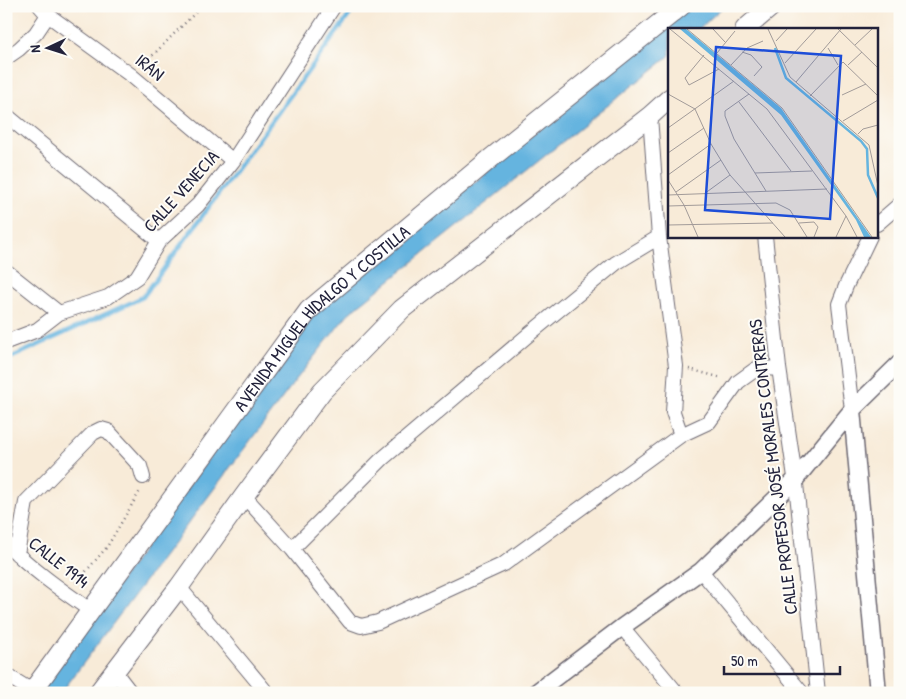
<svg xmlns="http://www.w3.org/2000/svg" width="906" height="699" font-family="'Patrick Hand',sans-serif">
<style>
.water{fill:#65b4df;stroke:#446b8d}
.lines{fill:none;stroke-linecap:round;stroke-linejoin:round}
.stream{stroke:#65b4df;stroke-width:4.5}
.minor-casing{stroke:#6d6872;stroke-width:16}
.tertiary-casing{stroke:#6d6872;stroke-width:19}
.secondary-casing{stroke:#6d6872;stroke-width:21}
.path{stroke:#6d6872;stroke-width:2.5;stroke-dasharray:1 4;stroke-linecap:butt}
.minor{stroke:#fff;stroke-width:14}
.tertiary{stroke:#fff;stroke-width:16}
.secondary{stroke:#fff;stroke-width:19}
.labels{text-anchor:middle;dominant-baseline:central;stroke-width:4;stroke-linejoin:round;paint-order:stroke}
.street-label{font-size:18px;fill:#22223b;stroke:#fdfcf7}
.inset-river{fill:none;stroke:#65b4df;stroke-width:2.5}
.inset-road{fill:none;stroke:#a29b99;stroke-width:1}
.view{fill:#1d4ed8;fill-opacity:0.15;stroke:#1d4ed8;stroke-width:2.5}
.inset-edge{fill:none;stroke:#22223b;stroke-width:2.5}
</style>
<rect width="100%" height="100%" fill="#fdfcf7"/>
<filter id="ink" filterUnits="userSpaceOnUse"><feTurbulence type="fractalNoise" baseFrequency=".02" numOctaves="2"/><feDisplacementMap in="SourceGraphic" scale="10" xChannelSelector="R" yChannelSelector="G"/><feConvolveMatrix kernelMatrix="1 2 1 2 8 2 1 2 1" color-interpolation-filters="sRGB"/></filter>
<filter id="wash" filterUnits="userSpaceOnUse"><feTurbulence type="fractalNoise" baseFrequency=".0096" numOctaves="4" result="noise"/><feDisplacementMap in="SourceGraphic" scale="20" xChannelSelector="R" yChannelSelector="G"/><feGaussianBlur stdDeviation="1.12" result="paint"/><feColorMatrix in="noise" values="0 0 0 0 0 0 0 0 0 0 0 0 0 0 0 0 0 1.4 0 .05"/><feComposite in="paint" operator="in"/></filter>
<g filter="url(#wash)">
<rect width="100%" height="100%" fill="#f8ebd8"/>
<path class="water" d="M690,6H724L699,29H670V55L667,58L348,314L295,381L61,693H40L311,316Z"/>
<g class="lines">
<path class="stream" d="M6,360L143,297L356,6"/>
</g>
</g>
<g filter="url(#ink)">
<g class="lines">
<defs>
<path id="minor" d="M40,6L48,15L132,76L233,161
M6,58L19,49L36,33L48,15
M6,115L159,241
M650,116L659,237L676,366L673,412L681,435
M877,224L900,204
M765,236L779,368L796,484L818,693
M6,271L59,313
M6,342L37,330L59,313L108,297L137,277L159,241L198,205L233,161L334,6
M852,410L839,304L846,286L870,236
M244,496L292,549L350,622L361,626L378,622L504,564L681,435L709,422L738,382L756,369L779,368
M6,543C31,569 61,590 90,610
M292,549L382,459L527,336L616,263L659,237
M17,554L26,502L93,433L101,429L108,431L140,466L143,477
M701,571L802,693
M179,587L267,693
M622,627L677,693
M114,671L131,693
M6,675L32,691"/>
<path id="tertiary" d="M852,410L878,693
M535,693L622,627L701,571L795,480L852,410L900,363"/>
<g id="secondary">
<path d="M745,29L772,6"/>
<path id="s1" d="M31,693L309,310L490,159L681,6"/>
<path d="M98,693L179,587L244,496L322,391L402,309L650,116L670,98"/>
</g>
</defs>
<use href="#minor" class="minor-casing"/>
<use href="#tertiary" class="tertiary-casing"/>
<use href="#secondary" class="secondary-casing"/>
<path class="path" d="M142,66L202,6
M689,369L722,378
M76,583L107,547L140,491"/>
<use href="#minor" class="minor"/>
<use href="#tertiary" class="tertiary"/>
<use href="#secondary" class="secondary"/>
</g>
</g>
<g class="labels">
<g class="street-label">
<text transform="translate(150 67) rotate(39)">IRÁN</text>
<text transform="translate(181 191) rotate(-48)">CALLE VENECIA</text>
<text stroke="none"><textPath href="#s1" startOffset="476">AVENIDA MIGUEL HIDALGO Y COSTILLA</textPath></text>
<text transform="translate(773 467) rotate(-97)">CALLE PROFESOR JOSÉ MORALES CONTRERAS</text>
<text transform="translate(59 562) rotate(38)">CALLE 1914</text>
</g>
</g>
<g transform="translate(668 28)">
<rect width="210" height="210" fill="#f8ebd8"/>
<path d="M12,1H18L113,80L203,209H196L188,192L113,87Z" fill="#65b4df"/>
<path class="inset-river" d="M107,20L118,50L193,113L199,121L200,147L210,170"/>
<path class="inset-road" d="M2,1L99,81L178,188L189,209M19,1L114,80L204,209M45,1L57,14M100,1L122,49L201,117L210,158M170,1L210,40M108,13L119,1M187,17L204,1M160,20L170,37M74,24L83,27L94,39L86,48M49,25L67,3M36,27L17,50L21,57L51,41M117,35L148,1M63,37L79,20L95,13M180,37L194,24M128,54L173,1M0,66L27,81L43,116L62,147L117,209M81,66L57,83V88L66,111L98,163M174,67L198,56M142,68L175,34L210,68M71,74L123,143M175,93L210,72M0,100L66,53M190,106L195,101L210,97M0,125L36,100M87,145L144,143M0,147L43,116M0,152L16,177L30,209M8,164L53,132M36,166L62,147M0,167L159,161M0,178L108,175L122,182L139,209M131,195L146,194L150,199L146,209M0,197L105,195M168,209L178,188"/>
<path class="view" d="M48,19L173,28L162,191L37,182Z"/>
<rect width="210" height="210" class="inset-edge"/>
</g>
<rect width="906" height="699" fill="none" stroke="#fdfcf7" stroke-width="25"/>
<g transform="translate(48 48) rotate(266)" stroke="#fdfcf7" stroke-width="4" paint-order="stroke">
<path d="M0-4L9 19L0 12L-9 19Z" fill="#22223b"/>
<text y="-8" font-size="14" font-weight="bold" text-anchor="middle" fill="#22223b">N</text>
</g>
<path d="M724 666v8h116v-8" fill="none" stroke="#22223b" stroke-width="2.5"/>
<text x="731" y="666" font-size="15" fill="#22223b" stroke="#fdfcf7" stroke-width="4" paint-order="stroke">50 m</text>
</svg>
